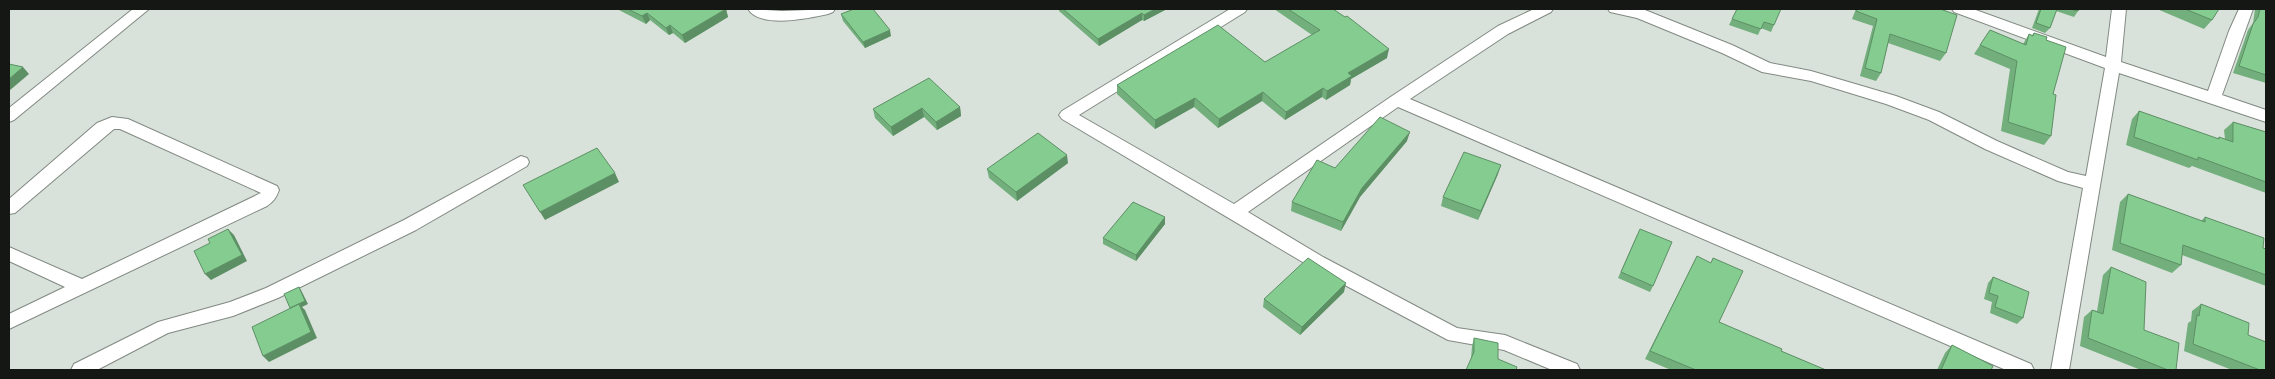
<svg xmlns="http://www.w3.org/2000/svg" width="2275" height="379" font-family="Cabin,sans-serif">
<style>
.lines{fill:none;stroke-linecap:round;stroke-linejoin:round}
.street-casing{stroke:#818982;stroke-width:2}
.street{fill:#fff;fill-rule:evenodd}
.wall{fill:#72af7c}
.shaded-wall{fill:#5d8f65}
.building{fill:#85cc90;stroke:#5d8f65}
</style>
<rect width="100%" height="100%" fill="#d9e2da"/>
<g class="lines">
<defs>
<path id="street" d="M133,9H149L14,120L9,122V108Z
M748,9L782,11L835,9L833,12L828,14C810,18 760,29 748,9Z
M1230,9H1247L1245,12L1079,115L1234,204L1392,96L1498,26L1534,9H1553L1551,12L1508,34L1410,99L2031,364L2034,370H2006L1398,107L1248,212L1323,257L1457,328L1505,335L1577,364L1580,370H1552L1504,350L1448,340L1311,267L1062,119L1059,115L1062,111Z
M1608,9L1645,10L1732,45L1770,63L1811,71L1896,96L1939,112L1997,141L2068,172L2086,176L2105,68L1954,12L1952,9H1973L2106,57L2112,9H2126L2121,62L2208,91L2229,31L2239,9H2253L2222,95L2266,110V122L2119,73L2069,370H2051L2083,188L2058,181L1985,149L1929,120L1886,104L1811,81L1762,72L1722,53L1637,18L1610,12Z
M112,117L128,119L277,186L279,190C276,198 274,201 267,206L9,329V314L65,287L9,261V247L82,279L261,193L120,129H114L15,213L9,214V199L97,123Z
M521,156L527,158L529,162L527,166L416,230L278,298L233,316L168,333L97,370H71L74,364L158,322L230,302L266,288L404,220Z"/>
</defs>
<use href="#street" class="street-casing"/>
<use href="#street" class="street"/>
</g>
<path class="wall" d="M617,9H726L728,17L685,43L673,33L669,35L650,20L646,24Z
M1059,9H1167L1144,21L1142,20L1099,46L1059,11Z
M1274,9H1333L1387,58L1351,79L1350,85L1326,100L1322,97L1285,120L1262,101L1218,128L1194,107L1155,129L1117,94V85L1265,62L1312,35Z
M1737,9L1774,25L1771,32L1761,28L1758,35L1729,25Z
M1856,9H1940L1946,53L1940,61L1888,43L1881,73L1876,81L1860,76L1873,26L1852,19Z
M2039,9H2079L2078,11L2074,17L2056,11L2050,28L2045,33L2032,28Z
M2157,9H2219L2212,20L2204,29Z
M2255,9H2266V83L2233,73L2248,30L2253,23Z
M841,14L891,36L865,48L843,21Z
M1990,30L2023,44L2029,34L2032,35L2034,33L2046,40L2053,94L2051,136L2044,145L2001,131L2010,69L1974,54Z
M960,107L961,116L937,130L924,117L893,136L875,118L873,109Z
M2139,111L2218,139L2219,137L2225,139L2224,130L2233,122L2266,132V193L2192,166L2189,168L2126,145L2132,119Z
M1407,141L1360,197L1341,231L1291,211L1292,202L1335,168Z
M1068,163L1017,201L989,178L987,169Z
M1498,174L1478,220L1441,206L1443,197Z
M2128,194L2201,221L2205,217L2266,249V286L2182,255L2181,265L2172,273L2112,250L2120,202Z
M1165,217V224L1136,261L1103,244V238Z
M1637,235L1653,286L1650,292L1618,278Z
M1697,256L1719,322L1781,351L1826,370H1671L1645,359Z
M2111,267L2144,330L2176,370H2141L2080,346L2084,317L2092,310L2097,311L2103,275Z
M1993,277L2023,318L2017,324L1990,313L1992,302L1984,299L1988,283Z
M1344,292L1300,335L1263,307L1264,299Z
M2201,304L2248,335L2266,370H2232L2184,351L2188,323L2191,321L2192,311Z
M1474,338L1498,359H1471L1472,346Z
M1952,345L1991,370H1937L1945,353Z"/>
<path class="shaded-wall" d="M726,9L728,17L685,43L682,35Z
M1155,9H1167L1144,21V15Z
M647,13L650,20L646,24L642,16Z
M1142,13V20L1099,46L1098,39Z
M670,25L673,33L669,35L666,28Z
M890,30L891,36L865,48L863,42Z
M1389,49L1387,58L1351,79L1350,85L1326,100L1327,91L1348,73Z
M23,67L29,74L9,91V79Z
M1323,88L1322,97L1285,120L1286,112Z
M1263,92L1262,101L1218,128L1219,119Z
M1195,98L1194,107L1155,129V120Z
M960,107L961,116L937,130L936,122Z
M922,108L924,117L893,136L891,127Z
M1410,132L1407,141L1360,197L1341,231L1343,222L1362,188Z
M1067,155L1068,163L1017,201L1016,192Z
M1501,165L1498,174L1478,220L1481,211Z
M615,173L619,182L545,220L540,212Z
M1165,217V224L1136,261V255Z
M228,229L234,235L247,261L211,280L205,274Z
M1346,283L1344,292L1300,335L1302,327Z
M299,287L301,290L308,304L302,307L305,310L317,338L269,362L263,356L290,308Z"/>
<path class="building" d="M628,9H726L682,35L670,25L666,28L647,13L642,16Z
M854,9H873L890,30L863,42L841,14Z
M1063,9H1155L1144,15L1142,13L1098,39Z
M1288,9H1333L1345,17L1347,16L1389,49L1348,73L1352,76L1327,91L1323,88L1286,112L1263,92L1219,119L1195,98L1155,120L1117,85L1218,25L1265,62L1320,30Z
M1737,9H1781L1774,25L1764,22L1761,29L1732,19Z
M1857,9H1940L1957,15L1946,53L1890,34L1881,73L1865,68L1877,19L1856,11Z
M2041,9H2057L2050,28L2036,23Z
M2070,9H2079L2078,11Z
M2185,9H2219L2212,20Z
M2260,9H2266V75L2239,66L2253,24L2258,17Z
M1990,30L2026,45L2029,34L2033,36L2034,33L2047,37L2046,40L2066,47L2053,94L2056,95L2051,136L2008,122L2017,61L1980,45Z
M9,64L23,67L9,79Z
M929,78L960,107L936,122L922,108L891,127L873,109Z
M2139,111L2219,139V137L2233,142V122L2266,132V182L2198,157V160L2134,137Z
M1380,117L1410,132L1362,188L1343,222L1292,202L1317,160L1335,168Z
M1038,133L1067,155L1016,192L987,169Z
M597,148L615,173L540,212L523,185Z
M1464,152L1501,165L1481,211L1443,197Z
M2128,194L2205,222V217L2264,238L2263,248L2266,249V275L2183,245L2181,265L2120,243Z
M1133,202L1165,217L1136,255L1103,238Z
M228,229L242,255L205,274L194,251L210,243L208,239Z
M1640,229L1672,242L1653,286L1621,272Z
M1697,256L1711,263L1713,258L1743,271L1719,322L1782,349L1781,351L1826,370H1696L1650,351Z
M1308,258L1346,283L1302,327L1264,299Z
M2111,267L2146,282L2144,330L2179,343L2176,370H2168L2088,338L2092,310L2103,314Z
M1993,277L2029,292L2023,318L1995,307L1998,296L1989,293Z
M299,287L305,301L290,308L284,294Z
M299,304L311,332L263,356L252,327Z
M2201,304L2249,323L2248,335L2266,342V370H2260L2193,344L2197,315L2199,316Z
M1474,338L1498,343V359L1517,367L1516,370H1466L1474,352Z
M1952,345L1993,366L1991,370H1941Z"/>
<rect width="2275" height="379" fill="none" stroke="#141714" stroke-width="20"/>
</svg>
